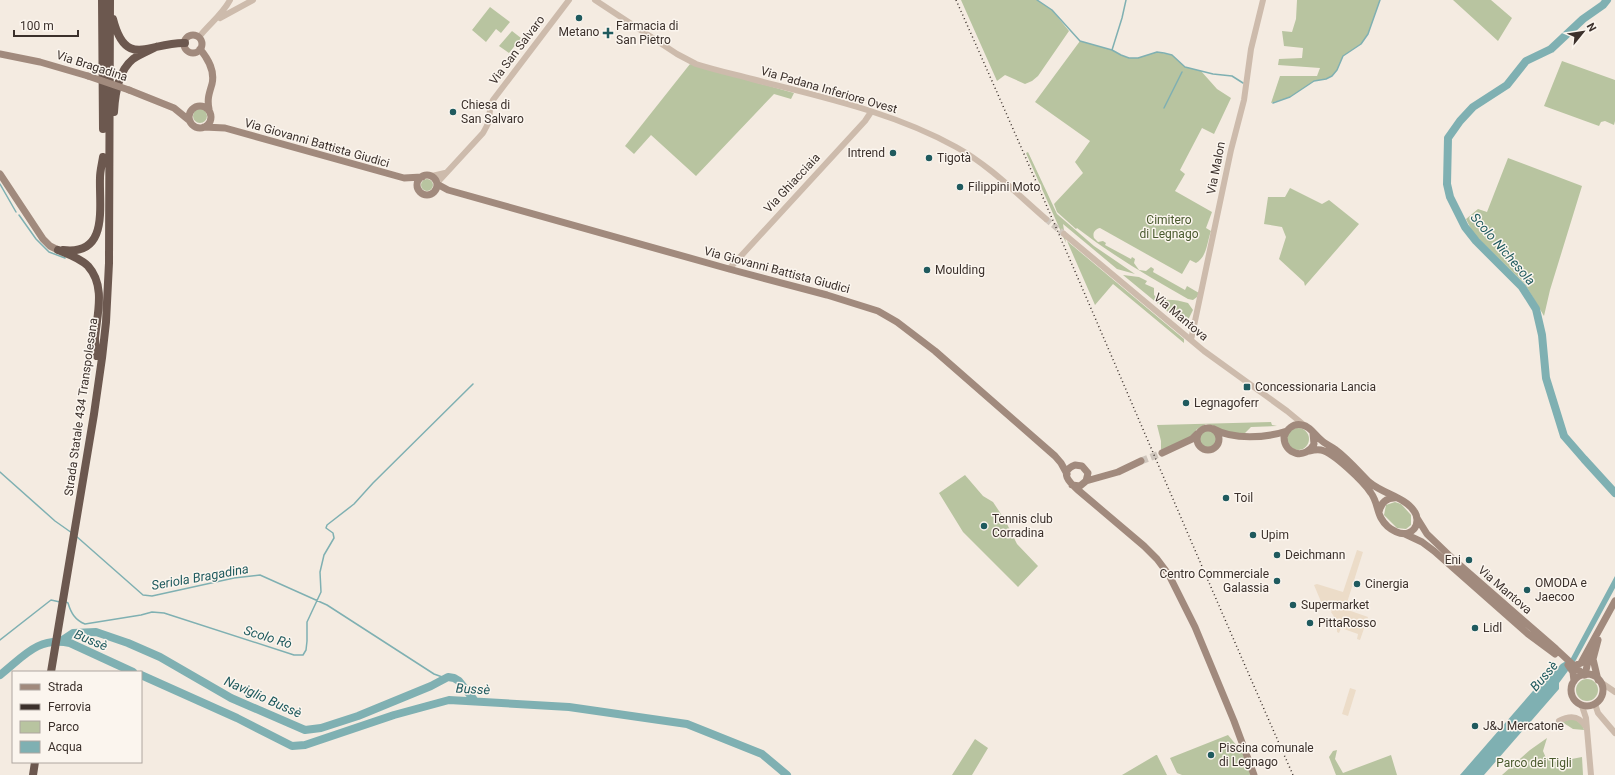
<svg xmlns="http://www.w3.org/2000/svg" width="1615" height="775" font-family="Roboto,sans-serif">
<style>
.green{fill:#b8c4a0}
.plaza{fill:#ecdcc8}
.water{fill:#7fb0b2}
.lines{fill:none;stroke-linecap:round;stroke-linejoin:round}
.stream{stroke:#7fb0b2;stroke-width:1.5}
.river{stroke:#7fb0b2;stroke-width:8}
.tertiary-tunnel{stroke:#cfc6bd;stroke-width:6;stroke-dasharray:6 3;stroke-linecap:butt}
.secondary-tunnel{stroke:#cfc6bd;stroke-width:7;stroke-dasharray:7 3.5;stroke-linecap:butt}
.tertiary{stroke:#cdbbac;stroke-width:6}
.secondary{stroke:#a18a7d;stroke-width:7}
.trunk{stroke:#6c584f;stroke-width:8}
.rail{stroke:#3b302b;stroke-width:1.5;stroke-dasharray:1 3;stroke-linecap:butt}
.secondary-bridge{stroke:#a18a7d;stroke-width:7}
.poi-dot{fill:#1f5a5e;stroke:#fbf5ee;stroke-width:1.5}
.labels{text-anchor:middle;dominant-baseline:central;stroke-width:3;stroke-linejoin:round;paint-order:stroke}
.poi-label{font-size:12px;fill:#3b302b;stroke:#fbf5ee;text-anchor:start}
.street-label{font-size:12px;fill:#3b302b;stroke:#fbf5ee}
.park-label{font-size:12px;fill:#4a5a2e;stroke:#fbf5ee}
.water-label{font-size:13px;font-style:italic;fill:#1f5a5e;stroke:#fbf5ee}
</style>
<rect width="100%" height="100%" fill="#f4ebe1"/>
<path class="green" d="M961,0H1037L1052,10L1069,31L1038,76L1032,81L1025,84L1005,75L997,81Z
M1297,0H1380L1368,34L1361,44L1343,56L1337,70L1332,76L1326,79L1314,81L1290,97L1271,103L1280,76H1317L1320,68L1278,65L1279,59L1302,58L1303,48L1284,46L1282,31L1292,32L1296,19Z
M1453,0H1491L1512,18L1498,41Z
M490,7L510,22L501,33L496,29L486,42L472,30Z
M512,31L521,38L509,53L499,46Z
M1080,41L1112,50L1121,55L1129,58H1138L1157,52L1172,55L1185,67L1201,71L1217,89L1231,98L1214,134L1202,128L1180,170L1185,174L1175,191L1212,212L1206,228L1211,231C1207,242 1207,257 1196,263L1190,260L1182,274L1100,228C1096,229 1092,232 1094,238L1098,242L1103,241L1106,243L1105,245L1131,259L1132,257L1135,259L1134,263L1139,270L1146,271L1151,267L1154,269L1153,272L1185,290L1187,286L1199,293L1197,297L1193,300L1188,299C1149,277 1112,255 1077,228L1076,229L1057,212L1054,204L1083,173L1075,162L1090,141L1035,102Z
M1562,61L1615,80V121L1614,125L1605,121L1601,122L1599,126L1544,106Z
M690,64L794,93L791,99L774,94L696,176L651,135L634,154L625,146Z
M193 116a7 7 0 1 1 14 0a7 7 0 1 1-14 0Z
M1028,152L1057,214L1094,246L1135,274L1117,269L1063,224L1066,243L1026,153Z
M1508,158L1582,186L1550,290L1544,316L1525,284L1477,237L1472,231L1466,219L1478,209L1487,212Z
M421 185a6 6 0 1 1 12 0a6 6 0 1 1-12 0Z
M1290,188L1322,204L1329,200L1359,224L1305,286L1304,282L1279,259L1286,237L1282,227L1264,224L1268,197H1285Z
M1067,241L1184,339V343L1113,284L1095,305Z
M1123,275L1139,277L1147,281L1145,284L1154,288V295L1160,300C1170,299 1179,300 1188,303L1193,310L1185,326Z
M1271,422L1272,425L1277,426L1251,427L1245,433H1228L1214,426L1206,424L1197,429L1190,438L1161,450V441L1157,425Z
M1287 439a11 11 0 1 1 22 0a11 11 0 1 1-22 0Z
M1200 439a8 8 0 1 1 16 0a8 8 0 1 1-16 0Z
M965,475L983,496L993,502L1005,520L1017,544L1038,566L1018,587L963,532L939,493Z
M1395,502L1401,504L1411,515V525L1406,529L1397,528L1384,515L1386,505Z
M1576 690a11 11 0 1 1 22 0a11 11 0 1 1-22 0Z
M1574,718L1583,726L1584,730L1573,729L1562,722Z
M1228,735L1242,752L1251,775H1182L1177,773L1170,758Z
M1547,738L1543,751L1546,758L1556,762L1582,757L1583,775H1502L1530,750Z
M975,739L988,748L972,775H952Z
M1337,750L1335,759L1343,773L1391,755L1397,775H1336L1329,757L1333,751Z
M1157,755L1167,775H1122L1156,755Z"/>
<path class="plaza" d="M1357,550L1363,552L1345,609L1368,617L1360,640L1357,639L1358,634L1341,628L1339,633L1337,632V621L1331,612L1332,611L1326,605L1325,607L1322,604L1314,585L1317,584L1343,592Z
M1350,688L1356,690L1348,716L1342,714Z"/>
<path class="water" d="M1615,576V588L1576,660L1559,683V689L1484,775H1460L1545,677H1549L1561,664L1571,658Z"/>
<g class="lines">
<path class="stream" d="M1037,0L1052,10L1080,41L1112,50L1121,55L1129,58H1138L1157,52L1164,53L1172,55L1185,67L1213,74L1232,76L1243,83
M1112,50L1122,18L1126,0
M1273,103L1290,97L1314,81L1326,79L1332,76L1337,70L1343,56L1361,44L1368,34L1380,0
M1164,108L1182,72
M0,184L16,212
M19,215L36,239L49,252L65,258
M0,472L55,521L72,533
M76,536L143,595L152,596L234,578L260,575L327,605L434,674L445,678
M66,602L68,603C71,613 75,620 85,624L141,615L152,612L164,613L294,655H303L306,650L307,641V622L321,592L320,572L324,555L334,538L333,533L326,528L327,525L354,504L373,483L473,384
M0,640L51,600L60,602"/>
<path class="river" d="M1607,0L1603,5L1583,19L1551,49L1526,61L1507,85L1473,107L1460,121L1448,138L1447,184L1450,197L1465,227L1476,241L1522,287L1536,309L1542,335L1546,378L1564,436L1584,459L1615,493
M61,641L73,633L96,632L128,643L160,657L231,698L305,730L321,728L358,716L431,686L448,677L454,678L459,681L475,701
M0,675C23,657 38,636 70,643L133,672
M141,675L237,718L292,746L305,745L394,715L449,700L569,707L687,724L762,754L787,775"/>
<path class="tertiary-tunnel" d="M1046,219L1064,234"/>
<path class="secondary-tunnel" d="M1141,461L1162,453"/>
<path class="tertiary" d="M595,0L677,54L696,64C715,70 733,74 752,79C821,97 893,112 956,147C989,165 1017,194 1046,219
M220,18L253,0
M199,37C209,24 222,15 230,0
M432,176L445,173
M437,183L483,133C485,129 488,125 489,120C490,113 489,107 493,100L569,0
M1064,234L1204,351L1287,411L1304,425
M729,269L865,121L871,112
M1191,340L1231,150L1244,100L1251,49L1263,0
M1599,681L1615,692
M1595,704L1598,713L1615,733
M1582,706L1586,718L1591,775
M1559,721C1570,715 1579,715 1586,727"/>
<path class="secondary" d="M184 44a9 9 0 1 1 18 0a9 9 0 1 1-18 0Z
M200,49C209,60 215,71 212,84C209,94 207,99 209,109
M0,54L40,62L88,76
M129,90L174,108L190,121
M189 117a11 11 0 1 1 22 0a11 11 0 1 1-22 0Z
M204,127L225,128L404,178L422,177
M0,174L43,239L50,246L58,250
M417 185a10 10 0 1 1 20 0a10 10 0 1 1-20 0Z
M437,184L448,190L729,269L827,295L878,311L897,322L935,351L1055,456L1061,463L1067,474
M1197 439a11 11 0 1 1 22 0a11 11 0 1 1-22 0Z
M1214,429C1233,440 1266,438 1287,431
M1309,451C1313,450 1317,449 1321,450C1333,452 1364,482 1371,493C1377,501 1377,511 1381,518C1387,529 1404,540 1414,529C1418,524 1418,516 1414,511C1405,497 1383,494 1369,482C1358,471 1348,459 1336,450C1331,446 1325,444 1321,440C1315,435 1310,426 1302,425C1293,423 1287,429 1284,437C1284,455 1306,460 1314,444L1313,433
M1162,453L1192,439L1197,434
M1086,481L1118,472L1141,461
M1072,485L1080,486L1086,481L1088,473L1082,466L1075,465C1058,472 1070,483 1078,490L1144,546L1157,559L1169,575L1195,627L1234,721L1254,775
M1379,512C1381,503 1386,498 1394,498
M1417,518L1427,534L1455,561L1556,649L1584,675
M1405,534L1422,542L1434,551L1528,634L1555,654
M1598,640L1593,659L1598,680
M1568,665L1573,672L1574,681
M1574,666L1581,663L1615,601
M1571 690a16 16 0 1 1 32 0a16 16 0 1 1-32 0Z
M1585,675L1590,652"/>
<path class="trunk" d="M102,0L103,129
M113,19C126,70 149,42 185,43
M114,112C115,94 118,71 133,59C140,54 148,51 156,47
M58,250C68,254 80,258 88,266C106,286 97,314 95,338C95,344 96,350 97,356
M63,250C109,256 99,207 100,178C100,171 102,164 103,157
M51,672L94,414L102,358L106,322L109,263L110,0
M33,775L35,762"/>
<path class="rail" d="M956,0C1071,257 1179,517 1293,775"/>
<path class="secondary-bridge" d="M88,76L129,90"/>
</g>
<g class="poi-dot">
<circle cx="579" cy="18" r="4"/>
<path d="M606 27h4v4h4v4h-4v4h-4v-4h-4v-4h4z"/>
<circle cx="453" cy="112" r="4"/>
<circle cx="893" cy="153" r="4"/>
<circle cx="929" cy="158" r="4"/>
<circle cx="960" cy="187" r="4"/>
<circle cx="927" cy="270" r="4"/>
<rect x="1243" y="383" width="8" height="8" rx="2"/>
<circle cx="1186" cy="403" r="4"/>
<circle cx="1226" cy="498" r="4"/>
<circle cx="984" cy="526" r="4"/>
<circle cx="1253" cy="535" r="4"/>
<circle cx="1277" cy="555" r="4"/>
<circle cx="1469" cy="560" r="4"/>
<circle cx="1277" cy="581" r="4"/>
<circle cx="1357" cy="584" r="4"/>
<circle cx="1527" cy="590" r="4"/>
<circle cx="1293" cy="605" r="4"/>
<circle cx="1310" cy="623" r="4"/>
<circle cx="1475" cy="628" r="4"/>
<circle cx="1475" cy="726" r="4"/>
<circle cx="1211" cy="755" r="4"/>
</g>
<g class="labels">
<g class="poi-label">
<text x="616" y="26">Farmacia di<tspan x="616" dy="14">San Pietro</tspan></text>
<text x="579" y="32" text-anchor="middle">Metano</text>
<text x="461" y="105">Chiesa di<tspan x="461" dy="14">San Salvaro</tspan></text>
<text x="885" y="153" text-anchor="end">Intrend</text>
<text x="937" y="158">Tigotà</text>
<text x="968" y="187">Filippini Moto</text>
<text x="935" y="270">Moulding</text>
<text x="1255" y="387">Concessionaria Lancia</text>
<text x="1194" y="403">Legnagoferr</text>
<text x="1234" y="498">Toil</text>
<text x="992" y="519">Tennis club<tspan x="992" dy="14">Corradina</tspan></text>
<text x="1261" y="535">Upim</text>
<text x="1285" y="555">Deichmann</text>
<text x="1461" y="560" text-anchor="end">Eni</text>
<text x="1269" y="574" text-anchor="end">Centro Commerciale<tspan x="1269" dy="14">Galassia</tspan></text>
<text x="1535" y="583">OMODA e<tspan x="1535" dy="14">Jaecoo</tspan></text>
<text x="1365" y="584">Cinergia</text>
<text x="1301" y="605">Supermarket</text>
<text x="1318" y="623">PittaRosso</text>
<text x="1483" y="628">Lidl</text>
<text x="1483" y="726">J&amp;J Mercatone</text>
<text x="1219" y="748">Piscina comunale<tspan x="1219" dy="14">di Legnago</tspan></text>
</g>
<g class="street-label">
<text transform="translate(517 50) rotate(-53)">Via San Salvaro</text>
<text transform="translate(92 66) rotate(18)">Via Bragadina</text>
<text transform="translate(829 90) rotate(16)">Via Padana Inferiore Ovest</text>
<text transform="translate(317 143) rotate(16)">Via Giovanni Battista Giudici</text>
<text transform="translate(1216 168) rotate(-79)">Via Malon</text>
<text transform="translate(792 183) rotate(-47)">Via Ghiacciaia</text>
<text transform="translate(777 270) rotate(15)">Via Giovanni Battista Giudici</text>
<text transform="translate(1181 317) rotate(40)">Via Mantova</text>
<text transform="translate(81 407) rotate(-82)">Strada Statale 434 Transpolesana</text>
<text transform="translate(1505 590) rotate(41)">Via Mantova</text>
</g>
<g class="park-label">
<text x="1169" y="220">Cimitero<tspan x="1169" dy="14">di Legnago</tspan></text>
<text x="1534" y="763">Parco dei Tigli</text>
</g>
<g class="water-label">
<text transform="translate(1503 249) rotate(49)">Scolo Nichesola</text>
<text transform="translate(200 577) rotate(-10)">Seriola Bragadina</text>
<text transform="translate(268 637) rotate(17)">Scolo Rò</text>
<text transform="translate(91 640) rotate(23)">Bussè</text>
<text transform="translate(1544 676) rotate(-49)">Bussè</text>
<text transform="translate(473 689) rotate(3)">Bussè</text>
<text transform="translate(263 697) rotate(24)">Naviglio Bussè</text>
</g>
</g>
<rect x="12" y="671" width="130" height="92" fill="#fbf5ee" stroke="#aea6a0"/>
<rect x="20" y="684" width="20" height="6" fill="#a18a7d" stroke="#aea6a0"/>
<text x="48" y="691" font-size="12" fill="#3b302b">Strada</text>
<rect x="20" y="704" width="20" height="6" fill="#3b302b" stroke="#aea6a0"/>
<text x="48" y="711" font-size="12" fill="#3b302b">Ferrovia</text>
<rect x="20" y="721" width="20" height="12" fill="#b8c4a0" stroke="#aea6a0"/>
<text x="48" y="731" font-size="12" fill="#3b302b">Parco</text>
<rect x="20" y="741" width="20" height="12" fill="#7fb0b2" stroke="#aea6a0"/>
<text x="48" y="751" font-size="12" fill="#3b302b">Acqua</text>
<g transform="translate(1583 32) rotate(60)" stroke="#fbf5ee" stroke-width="3" paint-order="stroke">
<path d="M0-3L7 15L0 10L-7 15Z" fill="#3b302b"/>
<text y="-6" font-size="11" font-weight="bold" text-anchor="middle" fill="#3b302b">N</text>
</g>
<path d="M14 30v6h64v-6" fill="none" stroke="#3b302b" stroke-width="2"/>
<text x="20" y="30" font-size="12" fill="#3b302b" stroke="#fbf5ee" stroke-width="3" paint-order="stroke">100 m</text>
</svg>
